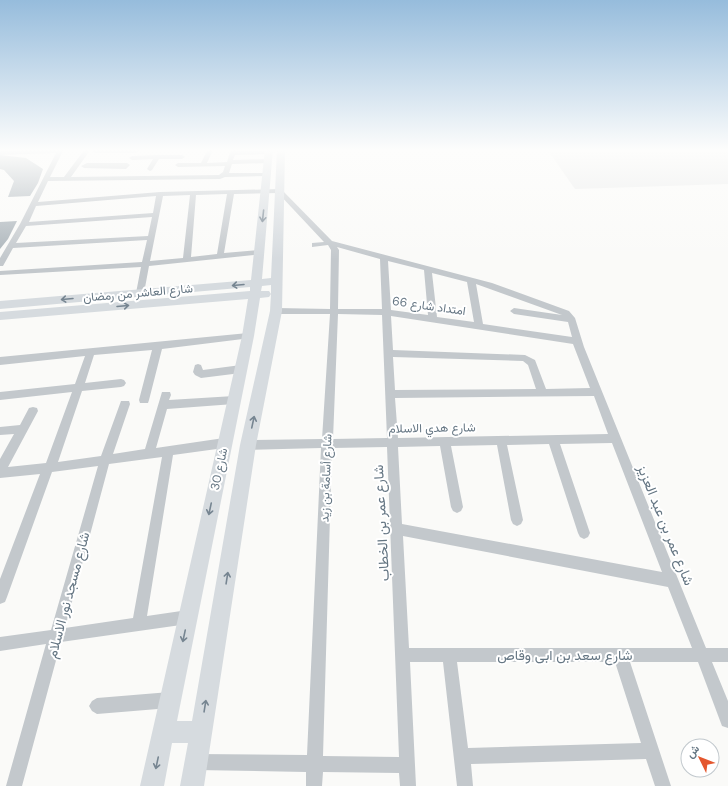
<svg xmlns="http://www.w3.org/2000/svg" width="728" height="786" font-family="'DM Sans',Vazirmatn,sans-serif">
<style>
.built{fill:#e8e9e9}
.building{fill:#aab3b9}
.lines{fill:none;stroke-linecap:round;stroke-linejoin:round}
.street{fill:#c3c8cc;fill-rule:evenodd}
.secondary{fill:#d6dbdf;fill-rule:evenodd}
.oneway{stroke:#768591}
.labels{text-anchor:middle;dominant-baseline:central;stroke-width:4;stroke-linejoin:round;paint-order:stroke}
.street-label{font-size:12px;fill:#657683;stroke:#fff}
.near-street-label{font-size:14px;fill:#657683;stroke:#fff}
</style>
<rect width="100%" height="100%" fill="#fafaf8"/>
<path class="built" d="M547,149H728V184L575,189Z"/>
<path class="building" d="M0,155L26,158L43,169L38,183L30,196L8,197L14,181L4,170L0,169Z
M17,221L8,239L0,249V222Z"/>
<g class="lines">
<path class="street" d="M64,149L50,177H64L85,149H91L71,177L219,175L223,172L225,166L178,167L175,165L178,163H201L208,149L213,150L207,163L227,162L231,149H237L236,151H271L272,152L269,154L235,155L233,160L268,159L271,161L268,163L232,164L229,173H269V175L267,176L225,177L220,179L48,181L38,202L160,192L280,189L282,190L332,241L492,283L569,311L575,318L584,347L706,648H728V662H712L728,701V728L722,726L698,662H630L671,786H655L646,759L471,764L473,786H457L443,662H410L416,786H400L399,773L323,772L322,786H306V772L196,770L190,768L188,762L190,756L196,754L307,755L321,448L248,450L244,448L243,445L244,442L248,440L322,439L330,314H276L272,311L276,308L330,309L331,250L328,245L312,247V243L324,242L278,193L234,194L224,253L259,250L263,252L262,254L149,266L144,293L140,296L136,293L141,267L0,275V271L142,262L147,240L13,248L3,266H0V258L20,224L56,153L0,155V151ZM227,194L217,254L191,257L196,195ZM190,195L183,258L150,261L163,196ZM156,196L153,213L29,222L36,206ZM152,217L148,236L16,243L26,226ZM337,247L380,259L382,309H338L339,250ZM388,261L424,270L428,315L391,310ZM432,273L467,282L474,322L437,317ZM476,284L562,315L514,308L510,311L514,314L568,322L572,337L483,324ZM338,314L382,315L387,438L333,439ZM391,316L573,344L590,388L546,389L535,360L525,355L393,350ZM393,357L523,361L528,365L536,389L395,390ZM594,396L608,434L398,438L395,398ZM612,443L662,572L402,524L398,447L440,446L451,507L453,511L457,513L461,511L463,507L451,446L497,445L511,520L513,524L517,526L521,524L523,520L507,445L549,444L578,533L580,537L584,539L588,537L590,533L560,444ZM387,447L399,757L323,756L332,448ZM403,536L668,587L692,648H409ZM457,662H615L641,743L468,748Z
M95,149H139L140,150L136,153H95L92,151Z
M157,155H182L185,157L182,159H159L152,170L150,171L147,169L153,159L132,160L129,158L132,156Z
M87,163H127L130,165L126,169L84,168L81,166Z
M248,333L251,334L253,336L251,338L162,349L149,400L148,403H140L139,400L152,350L94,355L85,383L121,379L124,380L126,383L124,386L121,387L82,391L58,462L101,456L121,401H129L130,404L113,454L145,449L162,392H170L171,395L169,400L234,396L238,397L239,400L238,403L234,404L167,409L156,448L224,438L228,440L229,443L228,446L224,448L173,455L147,616L188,610L193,612L195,617L193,622L188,624L61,642L22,786H6L46,644L0,651V637L51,630L98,466L52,472L7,597L5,602L0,604V579L40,474L0,478V459L14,434L0,435V427L20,425L29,408L33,407L37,408L38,411L8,467L46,463L72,392L0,400V392L75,384L85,356L0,365V357ZM162,457L133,618L65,628L109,464Z
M198,364L201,365L203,370L241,365L246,369L241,373L201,378L195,375L193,372L195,365Z
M170,692L175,695L178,700L175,705L170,708L97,714L92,711L89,706L92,701L97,698Z"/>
<path class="secondary" d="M265,149H273L262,279L271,278L277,149H285L282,311L256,445L204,786H180L188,743H172L164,786H140L242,336L248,299L0,320V312L250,291V287L0,309V301L251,280ZM271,285V294L269,291H261L262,286ZM271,294L270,311L240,445L192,721H177L254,336L260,298L269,297Z"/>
</g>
<defs><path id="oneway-shaft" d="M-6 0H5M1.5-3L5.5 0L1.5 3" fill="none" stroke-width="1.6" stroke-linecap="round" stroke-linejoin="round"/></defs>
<g class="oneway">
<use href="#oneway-shaft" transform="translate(263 216) rotate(96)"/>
<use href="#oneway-shaft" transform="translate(238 285) rotate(175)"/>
<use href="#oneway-shaft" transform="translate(67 299) rotate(175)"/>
<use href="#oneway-shaft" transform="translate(123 306) rotate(-5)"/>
<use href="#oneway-shaft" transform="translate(253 422) rotate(-78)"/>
<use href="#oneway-shaft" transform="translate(210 509) rotate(102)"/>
<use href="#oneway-shaft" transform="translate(227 578) rotate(-81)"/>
<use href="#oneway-shaft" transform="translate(184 636) rotate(102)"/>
<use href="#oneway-shaft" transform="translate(205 706) rotate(-81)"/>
<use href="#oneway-shaft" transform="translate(157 763) rotate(102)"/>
</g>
<linearGradient id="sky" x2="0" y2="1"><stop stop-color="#96bcdc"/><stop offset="0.58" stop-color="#fdfdfc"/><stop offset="1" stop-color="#fdfdfc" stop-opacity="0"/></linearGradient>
<rect width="728" height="259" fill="url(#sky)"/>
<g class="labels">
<g class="street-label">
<text transform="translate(138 293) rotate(-5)">شارع العاشر من رمضان</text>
<text transform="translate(429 306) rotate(8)">امتداد شارع 66</text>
<text transform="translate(432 428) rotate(-1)">شارع هدي الاسلام</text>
<text transform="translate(219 469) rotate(-78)">شارع 30</text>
<text transform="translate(326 478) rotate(-88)">شارع أسامة بن زيد</text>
</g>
<g class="near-street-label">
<text transform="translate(381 523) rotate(-93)">شارع عمر بن الخطاب</text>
<text transform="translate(666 525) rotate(68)">شارع عمر بن عبد العزيز</text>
<text transform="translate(68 595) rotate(-75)">شارع مسجد نور الاسلام</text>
<text x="565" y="655">شارع سعد بن ابى وقاص</text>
</g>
</g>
<g transform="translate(700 758) rotate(313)"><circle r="19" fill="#ffffff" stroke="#c1c8cd"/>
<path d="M0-3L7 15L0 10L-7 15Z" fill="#e4572e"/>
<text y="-6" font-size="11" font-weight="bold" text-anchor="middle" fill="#657683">ش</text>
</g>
</svg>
